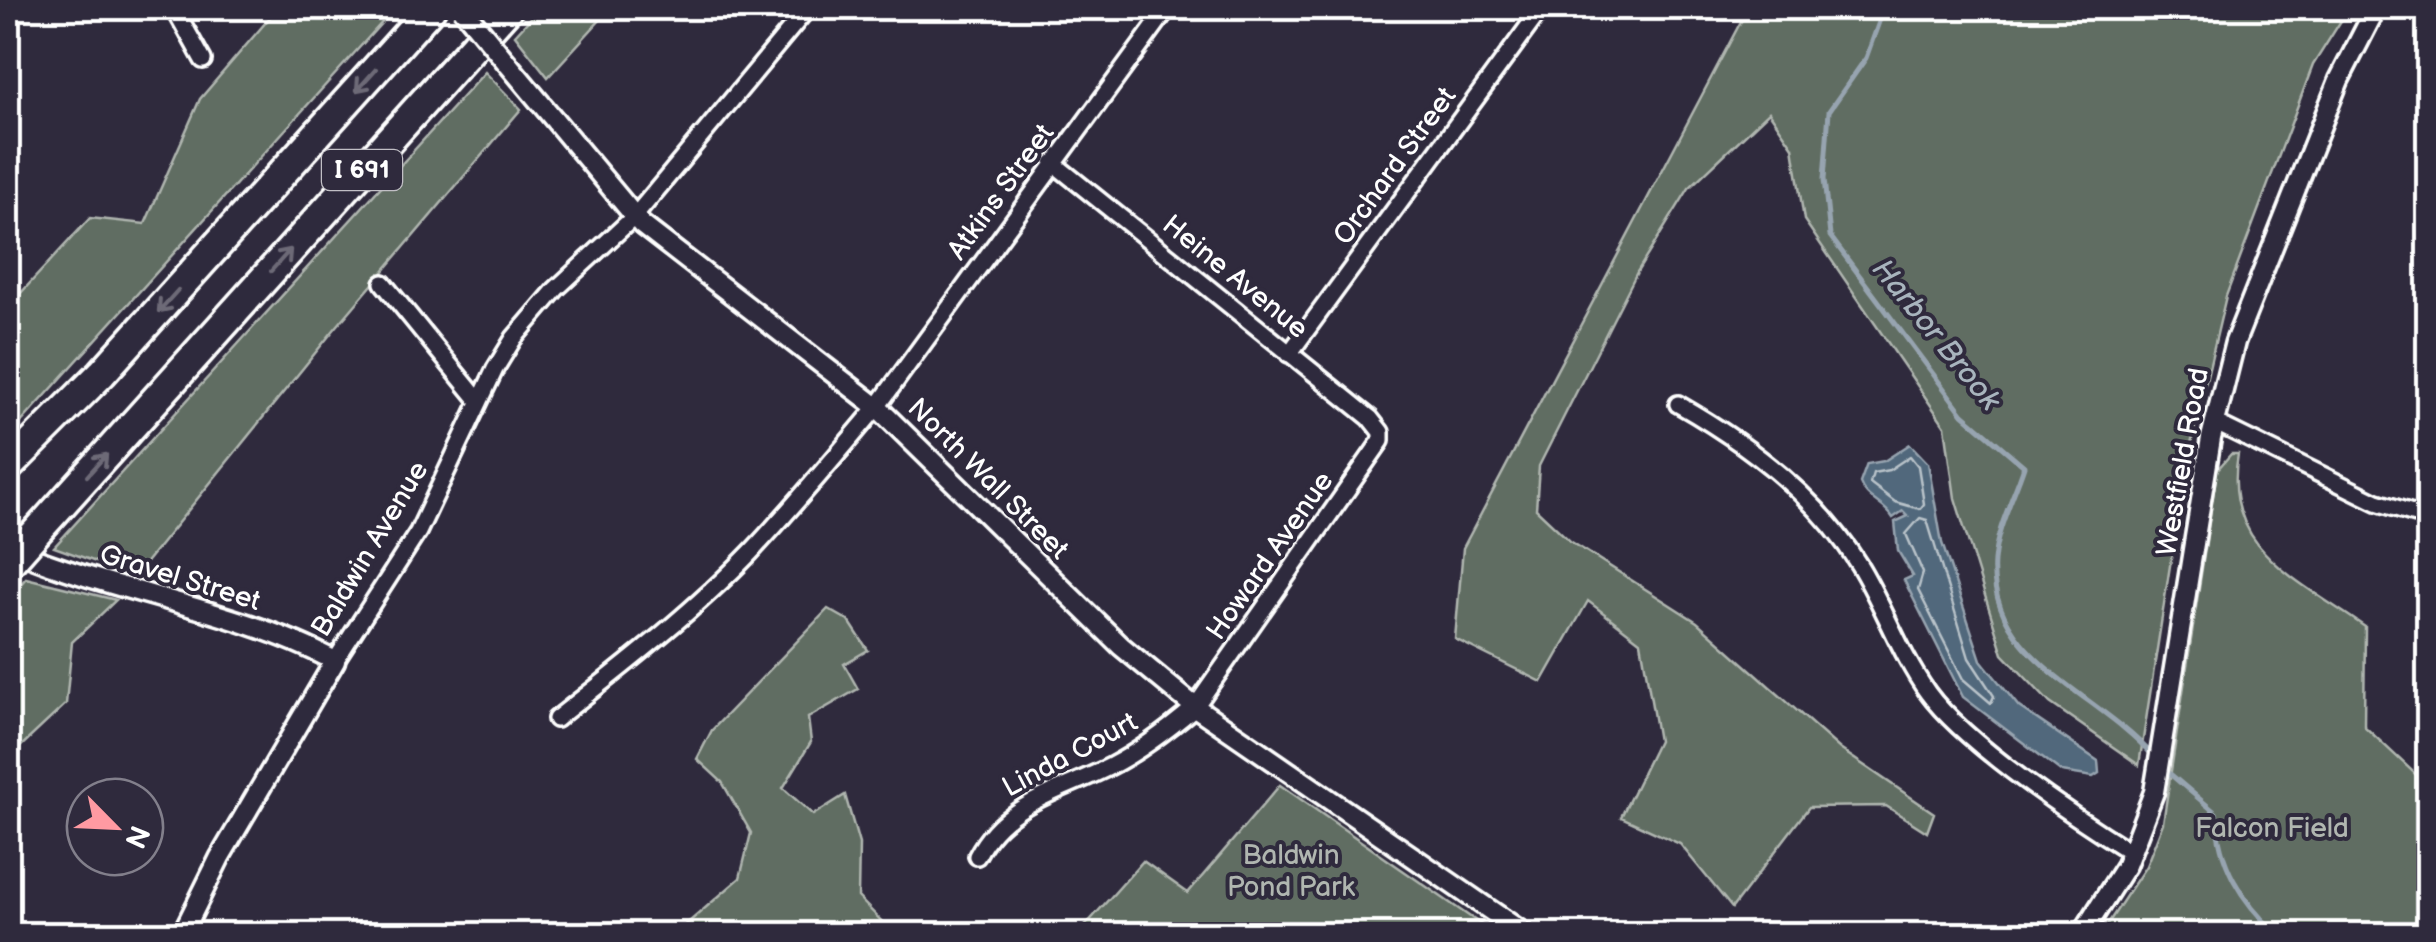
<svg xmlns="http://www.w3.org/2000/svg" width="2436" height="942" font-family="'Balsamiq Sans',sans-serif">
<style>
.green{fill:#606d62;stroke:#b0b6b0;stroke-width:2.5}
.water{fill:#51687b;stroke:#97a4b0;stroke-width:2.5}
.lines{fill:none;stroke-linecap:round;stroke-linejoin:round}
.shore{stroke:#b9c3ca;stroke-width:2.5}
.stream{stroke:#97a4b0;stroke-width:5}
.minor-casing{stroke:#fff;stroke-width:22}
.tertiary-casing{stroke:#fff;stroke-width:25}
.motorway-casing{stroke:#fff;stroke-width:35}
.minor{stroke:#2f2a3d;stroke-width:15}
.tertiary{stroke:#2f2a3d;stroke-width:18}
.motorway{stroke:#2f2a3d;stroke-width:28}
.tertiary-bridge-casing{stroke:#fff;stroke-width:25;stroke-linecap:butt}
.motorway-bridge-casing{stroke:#fff;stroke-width:35;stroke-linecap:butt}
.tertiary-bridge{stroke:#2f2a3d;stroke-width:18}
.motorway-bridge{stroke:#2f2a3d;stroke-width:28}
.oneway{stroke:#6d6a77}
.labels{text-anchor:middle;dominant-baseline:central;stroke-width:8;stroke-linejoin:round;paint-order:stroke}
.shield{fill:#2f2a3d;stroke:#c1bfc5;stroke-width:2.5}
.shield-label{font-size:25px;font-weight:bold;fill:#fff}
.street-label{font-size:28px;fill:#fff;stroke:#2f2a3d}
.park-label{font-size:28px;fill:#b0b6b0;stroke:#2f2a3d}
.water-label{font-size:30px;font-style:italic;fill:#a8b4bd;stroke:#2f2a3d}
</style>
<rect width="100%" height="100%" fill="#2f2a3d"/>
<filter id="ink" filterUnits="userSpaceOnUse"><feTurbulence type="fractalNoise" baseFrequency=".01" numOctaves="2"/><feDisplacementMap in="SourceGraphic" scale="20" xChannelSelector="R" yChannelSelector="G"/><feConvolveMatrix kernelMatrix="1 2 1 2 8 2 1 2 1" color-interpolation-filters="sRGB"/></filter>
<g filter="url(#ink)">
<path class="green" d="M278,8H395L8,437V307L90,218L145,224L200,99Z
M540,8H611L548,77L515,35Z
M1748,8H2349L2313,65L2226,296L2185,469L2139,765L2050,703L2003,654L1955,498L1945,426L1804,220L1793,147L1769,112L1689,188L1637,272L1539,466L1536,509L1570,541L1697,622L1840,749L1934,813L1927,832L1886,806L1809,807L1732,908L1680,844L1621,817L1658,741L1641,642L1588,601L1542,682L1455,639L1463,548Z
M485,72L521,109L333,331L135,576L54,547Z
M2231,454H2238C2221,549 2298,579 2365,627L2364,726L2425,783L2428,934H2101L2146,866L2163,823L2217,470Z
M26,578L116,600L72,642L66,704L18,749L8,751V599Z
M828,609L849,621L868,650L844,664L858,689L808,718L811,742L783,788L813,815L845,795L859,844L858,897L894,934H675L740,878L751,833L722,782L697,759L712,730Z
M1280,785L1489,930L1495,934H1078L1143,861L1188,893Z"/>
<path class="water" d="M1910,444L1928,463L1942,543L1981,660L2019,707L2098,761L2099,773L2093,777L2062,772L1963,697L1904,580L1913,576L1898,551L1895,522L1908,516L1903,511L1893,518C1884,503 1865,499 1860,483L1867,464L1884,461Z"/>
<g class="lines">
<path class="shore" d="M1910,456L1918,466L1924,504L1920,509L1895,502L1870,483L1873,473L1889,470Z
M1920,518L1927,520L1969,658L1994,696L1991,703L1963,679L1918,590L1923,573L1906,534Z"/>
<path class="stream" d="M1884,8L1866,58L1829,111L1824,179L1830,236L1963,414L2024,466C2014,497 1997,527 1994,561C1987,659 2100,694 2153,756
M2163,768L2216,813C2218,864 2241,901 2277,934"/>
<defs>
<path id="minor" d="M174,8L203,60
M383,283L479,401
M1289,354L1542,8
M1678,404C1748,444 1817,496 1859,565C1884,606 1900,654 1928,693C1965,744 2076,818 2132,853
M2214,422L2377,502L2428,518
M335,661L418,532L495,369L514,338L556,289L635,216L808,8
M556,719C622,667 691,614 750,553C794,506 836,456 877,407L1168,8
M977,856C1005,802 1060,792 1111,766C1142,750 1169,729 1195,707L1381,441V432L1370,418L1053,163"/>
<path id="tertiary" d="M508,64L642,225L877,407L1121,646L1195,707L1525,934
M13,550C115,593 241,610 335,661L220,857L182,934
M2082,934L2126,865L2154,792L2211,438L2235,342L2339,80L2376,8"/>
<path id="motorway" d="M8,467L102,373L431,8
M31,538L508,8"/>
</defs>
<use href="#minor" class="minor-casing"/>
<use href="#tertiary" class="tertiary-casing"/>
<use href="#motorway" class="motorway-casing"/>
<use href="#minor" class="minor"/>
<use href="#tertiary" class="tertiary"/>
<use href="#motorway" class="motorway"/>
<defs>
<path id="tertiary-bridge" d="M462,8L508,64"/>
<path id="motorway-bridge" d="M8,564L31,538"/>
</defs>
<use href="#tertiary-bridge" class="tertiary-bridge-casing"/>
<use href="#motorway-bridge" class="motorway-bridge-casing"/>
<use href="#tertiary-bridge" class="tertiary-bridge"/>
<use href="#motorway-bridge" class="motorway-bridge"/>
</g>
<defs><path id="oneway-shaft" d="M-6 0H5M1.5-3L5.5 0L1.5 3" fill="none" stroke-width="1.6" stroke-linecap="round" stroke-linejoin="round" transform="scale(2.5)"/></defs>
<g class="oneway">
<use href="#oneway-shaft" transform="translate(366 80) rotate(132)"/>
<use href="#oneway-shaft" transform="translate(281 260) rotate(-48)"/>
<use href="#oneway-shaft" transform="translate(168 301) rotate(132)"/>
<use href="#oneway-shaft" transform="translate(97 465) rotate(-48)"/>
</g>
</g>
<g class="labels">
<rect class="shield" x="322" y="150" width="80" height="40" rx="8"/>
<g class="shield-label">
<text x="362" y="170">I 691</text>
</g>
<g class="street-label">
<text transform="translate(1395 166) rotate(-54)">Orchard Street</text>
<text transform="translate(1001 192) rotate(-54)">Atkins Street</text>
<text transform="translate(1235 277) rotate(39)">Heine Avenue</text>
<text transform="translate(2183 462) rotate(-80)">Westfield Road</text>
<text transform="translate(988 479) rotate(45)">North Wall Street</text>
<text transform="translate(370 549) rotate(-59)">Baldwin Avenue</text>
<text transform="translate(1270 556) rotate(-55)">Howard Avenue</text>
<text transform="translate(180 578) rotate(17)">Gravel Street</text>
<text transform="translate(1070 755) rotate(-28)">Linda Court</text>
</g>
<g class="park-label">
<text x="2272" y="828">Falcon Field</text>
<text x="1291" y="855">Baldwin<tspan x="1291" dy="32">Pond Park</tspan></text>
</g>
<g class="water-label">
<text transform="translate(1936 335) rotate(51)">Harbor Brook</text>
</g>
</g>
<rect width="2436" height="942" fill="none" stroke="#2f2a3d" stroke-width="40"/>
<rect x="20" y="20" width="2396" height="902" fill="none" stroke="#fff" stroke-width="4" filter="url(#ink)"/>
<g transform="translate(115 827) rotate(114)"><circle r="48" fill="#2f2a3d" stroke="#827f8b" stroke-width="2.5"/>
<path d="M0-8L18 38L0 25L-18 38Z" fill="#ff9aa2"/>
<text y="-15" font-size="28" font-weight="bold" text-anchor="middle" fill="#ffffff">N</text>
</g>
</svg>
